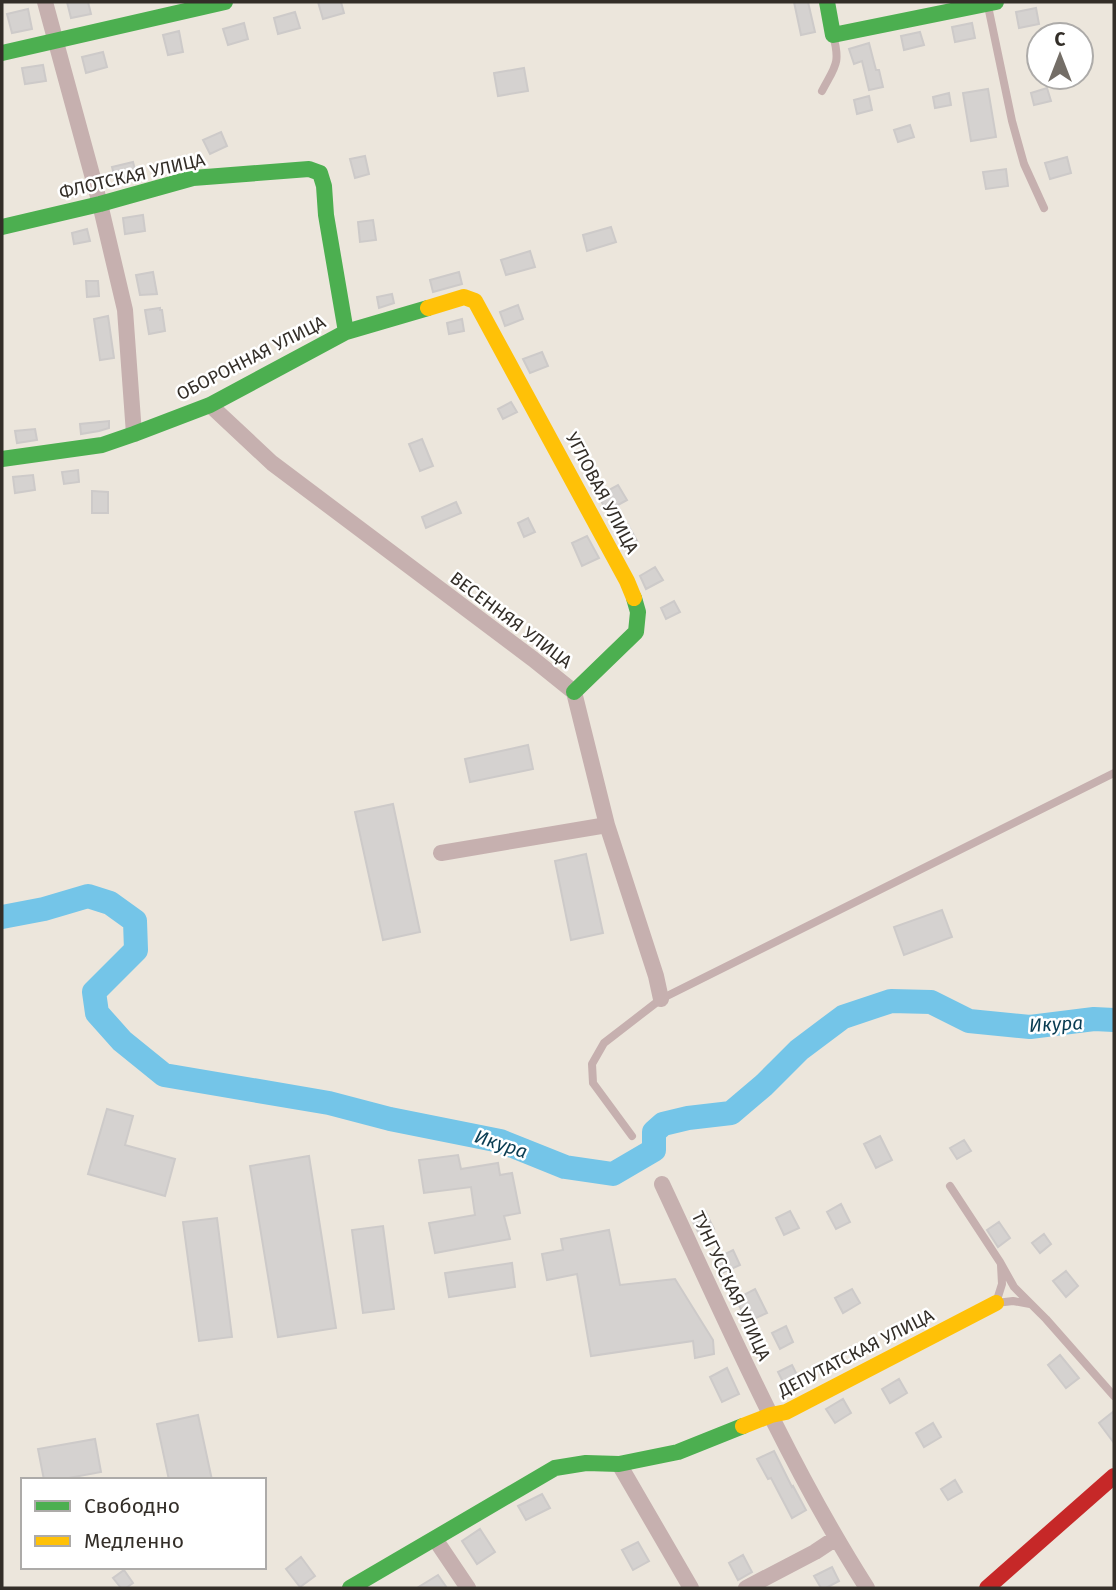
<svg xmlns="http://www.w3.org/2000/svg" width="1116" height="1590" font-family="'Fira Sans',sans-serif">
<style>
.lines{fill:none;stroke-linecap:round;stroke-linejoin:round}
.river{stroke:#74c5e8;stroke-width:24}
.building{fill:#d5d2d0;stroke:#cdcac9;stroke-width:2}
.lane{stroke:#c6b0af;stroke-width:8}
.street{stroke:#c6b0af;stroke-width:16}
.fast{stroke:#4caf50;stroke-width:16}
.slow{stroke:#ffc107;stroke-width:16}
.jam{stroke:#c62828;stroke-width:16}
.labels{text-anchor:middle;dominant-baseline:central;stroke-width:5;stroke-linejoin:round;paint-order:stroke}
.street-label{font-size:18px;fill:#332e28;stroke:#fff}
.water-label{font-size:19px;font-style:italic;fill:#093c52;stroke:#fff}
</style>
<rect width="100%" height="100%" fill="#ece6dc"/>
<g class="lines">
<path class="river" d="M2,917L44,909L88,896L110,903L135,921L136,950L94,992L97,1013L122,1041L164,1075L329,1103L390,1119L500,1141L565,1167L613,1174L654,1150V1132L663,1124L688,1118L731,1113L764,1085L799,1050L843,1017L891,1001L931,1002L969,1021L1030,1027L1094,1019L1114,1020"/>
</g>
<path class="building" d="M67,2H88L91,14L71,18Z
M318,2H341L344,13L323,19Z
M794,2H808L815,32L801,35Z
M1036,8L1039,24L1019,28L1016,12Z
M28,9L32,29L12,33L7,14Z
M295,12L300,28L278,34L274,18Z
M244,23L248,39L228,45L223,29Z
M972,23L975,38L955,42L952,27Z
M179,31L183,52L168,55L163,35Z
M920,32L924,45L904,50L901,36Z
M869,43L876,70H879L883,87L869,90L862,61L854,64L849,49Z
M103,52L107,67L86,73L82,57Z
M43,65L46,81L25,84L22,68Z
M524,68L528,91L498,96L494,73Z
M1047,88L1051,101L1034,105L1031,93Z
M988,89L996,137L971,141L963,93Z
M949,93L951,105L935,108L933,97Z
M869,96L872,110L857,114L854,100Z
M910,125L914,137L898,142L894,130Z
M221,132L227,146L210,154L203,140Z
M365,156L369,174L355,178L350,159Z
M1067,157L1071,173L1050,179L1045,163Z
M133,162L137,177L116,183L112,167Z
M1006,169L1008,186L986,189L983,172Z
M143,215L145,231L125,234L123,218Z
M373,220L376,240L360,242L358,222Z
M611,227L616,242L587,251L583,235Z
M87,229L90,241L74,244L72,233Z
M530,251L535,267L506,275L501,260Z
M153,272L157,294L140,295L136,275Z
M459,272L462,284L433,292L430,280Z
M86,281H98L99,296L87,297Z
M392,294L394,303L379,308L377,297Z
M518,305L523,319L505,326L500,312Z
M160,308V310H162L165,331L149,334L145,310Z
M108,316L114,358L100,360L94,319Z
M462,319L464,331L449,334L447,323Z
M542,352L548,366L530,373L523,359Z
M511,402L517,412L503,419L498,409Z
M109,421V428L99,431L81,434L80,424Z
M35,429L37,440L17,443L15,431Z
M422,439L433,466L420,471L409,444Z
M78,470L79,482L64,484L62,472Z
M33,475L35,490L15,493L13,477Z
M618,485L627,500L607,511L598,496Z
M92,491L108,492V513H92Z
M456,502L461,513L426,528L422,517Z
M528,518L535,532L524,537L518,523Z
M628,525L637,541L625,548L616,532Z
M587,536L599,558L582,566L572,543Z
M655,567L663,580L646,589L640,576Z
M674,601L680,612L666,619L661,608Z
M528,745L533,769L470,782L465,759Z
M393,804L420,932L383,940L355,812Z
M586,854L603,933L571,940L555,861Z
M942,910L952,937L904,955L894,927Z
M107,1109L133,1116L125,1145L175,1159L165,1196L88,1174Z
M880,1136L892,1160L876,1168L864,1144Z
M964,1140L971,1151L957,1159L950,1148Z
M458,1155L461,1169L498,1163L500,1175L512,1173L520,1213L504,1216L510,1239L435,1253L429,1223L475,1215L471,1187L424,1193L419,1160Z
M309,1156L336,1328L278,1337L250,1166Z
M841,1204L850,1222L836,1229L827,1212Z
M705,1211L714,1229L700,1236L691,1218Z
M790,1211L799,1228L784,1235L776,1218Z
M217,1218L232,1337L199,1341L183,1222Z
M999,1222L1010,1238L998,1247L987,1230Z
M383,1226L394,1309L363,1313L352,1230Z
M609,1230L620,1285L675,1279L713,1340L714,1354L695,1358L693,1341L591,1356L577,1274L547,1280L542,1254L563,1250L561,1239Z
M1044,1234L1051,1244L1040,1253L1032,1243Z
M733,1250L740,1265L722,1273L715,1259Z
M512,1263L515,1287L449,1297L445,1273Z
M1066,1271L1078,1286L1066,1297L1053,1281Z
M755,1289L767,1313L747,1322L736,1299Z
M852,1289L860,1303L843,1313L835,1298Z
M786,1326L793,1342L780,1349L772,1333Z
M1060,1355L1079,1378L1066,1388L1048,1365Z
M792,1365L801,1383L787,1390L778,1372Z
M727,1368L739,1394L722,1402L710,1377Z
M899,1379L907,1393L890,1403L882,1389Z
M843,1399L851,1413L835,1423L826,1409Z
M1114,1411V1443L1099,1423Z
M198,1415L212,1480H169L157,1424Z
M933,1423L941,1437L924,1447L916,1433Z
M95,1439L101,1472L58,1480H44L38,1449Z
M774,1451L792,1487L793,1486L806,1510L792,1518L771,1478L768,1479L757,1459Z
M955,1480L962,1492L948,1500L941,1489Z
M542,1494L550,1508L526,1520L518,1506Z
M480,1529L495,1552L477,1564L462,1541Z
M638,1542L649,1561L633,1570L622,1550Z
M743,1555L752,1572L738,1580L729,1563Z
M301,1557L315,1576L300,1587L286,1569Z
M832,1567L839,1581L826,1588H821L814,1576Z
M124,1570L133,1583L126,1588H121L113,1578Z
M438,1575L447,1588H417Z"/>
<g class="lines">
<path class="lane" d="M988,6L1012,121L1024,164L1044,208
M822,91C835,66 841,64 833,35
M632,1136L593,1083L592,1064L604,1043L661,999L1114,773
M950,1186L1000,1262L1014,1287L1046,1319L1114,1396
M1001,1265L1002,1284L996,1303L1013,1301L1030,1304"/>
<path class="street" d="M45,2L100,204L125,310L134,434
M210,405L272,463L533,659L574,692L607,825L656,976L661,999
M441,853L607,825
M662,1184C726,1321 786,1461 867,1588
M619,1464L691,1588
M435,1539L468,1588
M746,1588L815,1552L836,1538"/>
<path class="fast" d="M827,2L833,35L996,2
M2,53L225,2
M2,227L100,204L193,178L309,169L320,173L324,186L326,215L346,332
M2,459L102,445L134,434L210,405L346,332L428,308
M574,692L636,632L638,612L634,598
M350,1588L555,1468L586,1463L619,1464L678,1452L743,1426"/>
<path class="slow" d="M428,308L464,297L475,301L627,581L634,598
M743,1426L771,1415L786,1412L996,1303"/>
<path class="jam" d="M987,1588L1114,1476"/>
</g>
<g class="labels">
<g class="street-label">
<text transform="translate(132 176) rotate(-13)">ФЛОТСКАЯ УЛИЦА</text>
<text transform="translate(251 358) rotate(-27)">ОБОРОННАЯ УЛИЦА</text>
<text transform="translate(602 493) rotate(62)">УГЛОВАЯ УЛИЦА</text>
<text transform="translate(511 620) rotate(37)">ВЕСЕННЯЯ УЛИЦА</text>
<text transform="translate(731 1286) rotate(65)">ТУНГУССКАЯ УЛИЦА</text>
<text transform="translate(856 1353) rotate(-27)">ДЕПУТАТСКАЯ УЛИЦА</text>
</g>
<g class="water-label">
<text transform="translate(1056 1024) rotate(-3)">Икура</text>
<text transform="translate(501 1144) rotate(18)">Икура</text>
</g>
</g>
<rect width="1116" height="1590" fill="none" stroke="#332e28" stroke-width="7"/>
<rect x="21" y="1478" width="245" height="91" fill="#ffffff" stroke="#adaba9" stroke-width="2"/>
<rect x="35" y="1501" width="35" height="10" fill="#4caf50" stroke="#adaba9" stroke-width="2"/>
<text x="84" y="1513" font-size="21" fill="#332e28">Свободно</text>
<rect x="35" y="1536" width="35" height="10" fill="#ffc107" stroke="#adaba9" stroke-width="2"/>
<text x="84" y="1548" font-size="21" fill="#332e28">Медленно</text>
<g transform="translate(1060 56)"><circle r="33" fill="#ffffff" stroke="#adaba9" stroke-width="2"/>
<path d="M0-5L12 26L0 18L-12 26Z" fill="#746e67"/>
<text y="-10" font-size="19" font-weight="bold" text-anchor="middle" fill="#332e28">С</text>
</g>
</svg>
